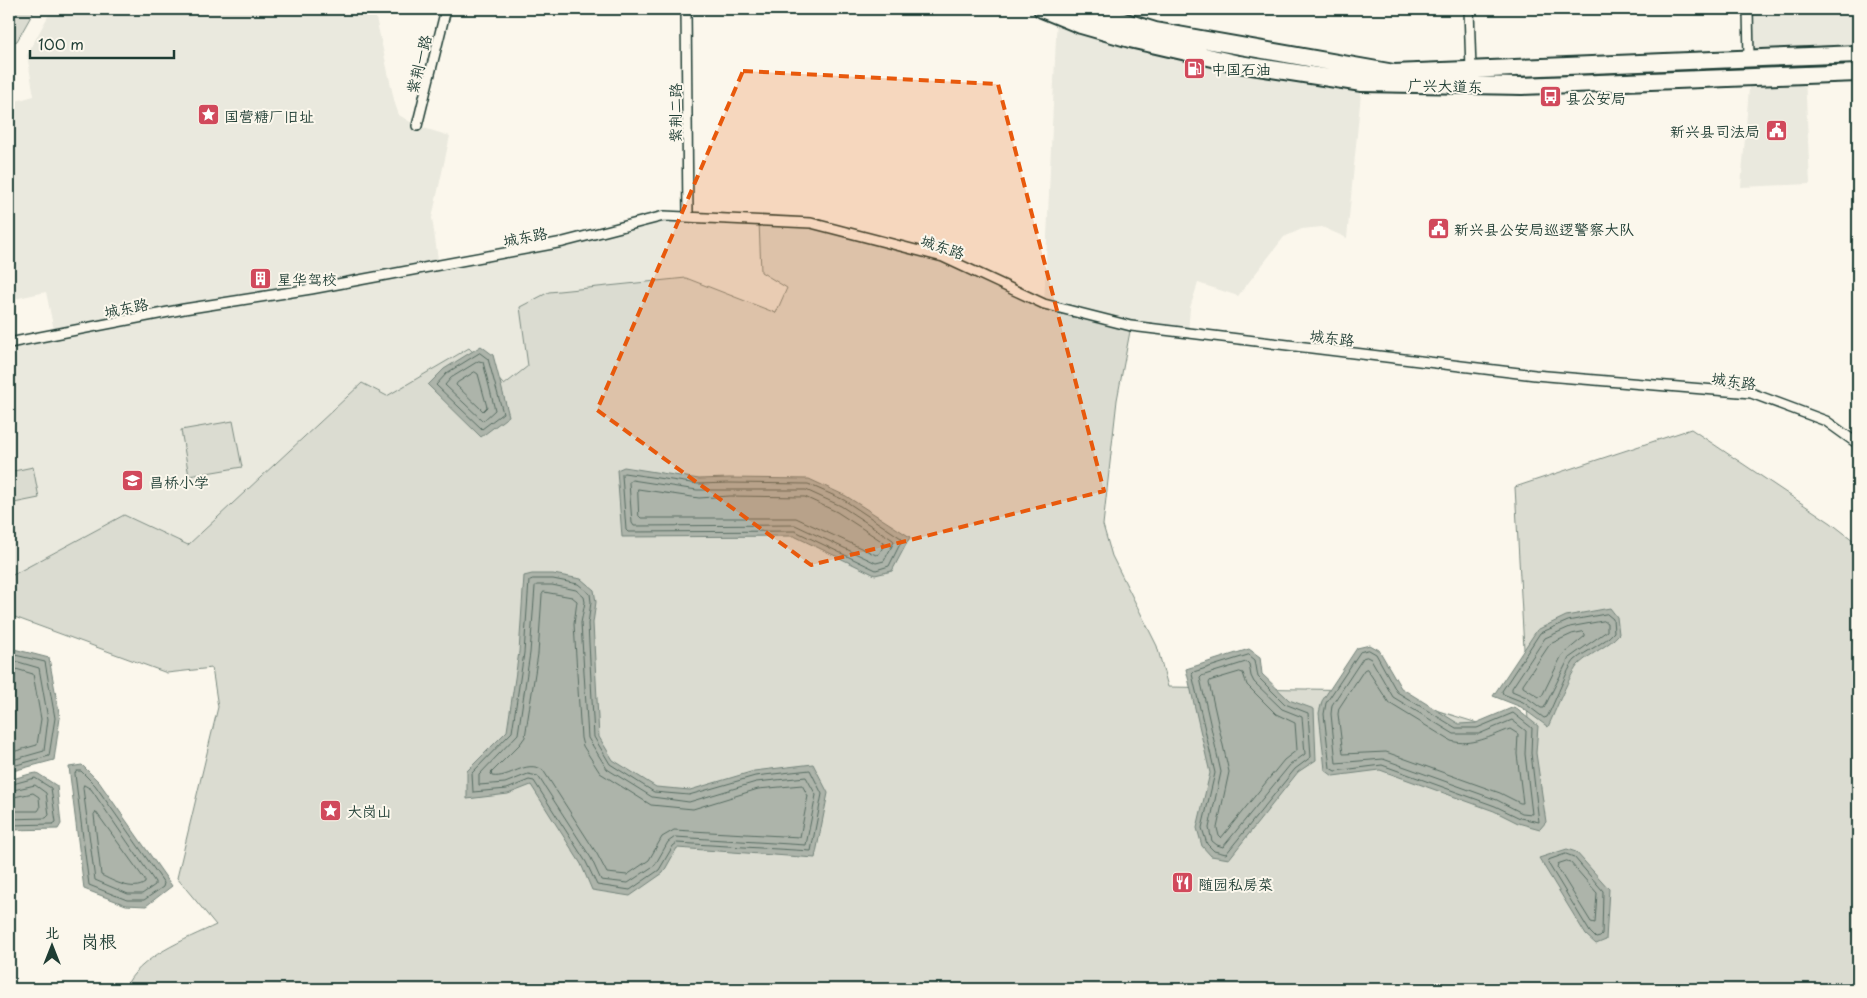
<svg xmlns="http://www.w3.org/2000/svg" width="1867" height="998" font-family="'Playpen Sans','LXGW WenKai TC',sans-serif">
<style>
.built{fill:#eae9de}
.green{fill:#dbdcd1;stroke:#7d8c82}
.water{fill:#adb4aa;stroke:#74847b}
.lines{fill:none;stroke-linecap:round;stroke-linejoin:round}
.shore{stroke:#586d63;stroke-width:1}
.street-casing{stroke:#1f3d34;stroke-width:12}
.highway-casing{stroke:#1f3d34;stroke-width:20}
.street{stroke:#fbf7ec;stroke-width:9}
.highway{stroke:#fbf7ec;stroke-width:16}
.marked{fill:#e8590c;fill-opacity:0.2;stroke:#e8590c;stroke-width:4;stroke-dasharray:10 6;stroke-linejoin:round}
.labels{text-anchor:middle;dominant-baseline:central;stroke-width:4;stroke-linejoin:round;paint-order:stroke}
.street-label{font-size:15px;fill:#1f3d34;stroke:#fbf7ec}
.poi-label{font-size:15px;fill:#1f3d34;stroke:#fbf7ec;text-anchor:start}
.quarter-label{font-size:18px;fill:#1f3d34;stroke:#fbf7ec}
</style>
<rect width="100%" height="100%" fill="#fbf7ec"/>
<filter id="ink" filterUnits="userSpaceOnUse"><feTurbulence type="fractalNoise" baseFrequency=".02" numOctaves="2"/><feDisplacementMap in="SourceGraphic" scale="10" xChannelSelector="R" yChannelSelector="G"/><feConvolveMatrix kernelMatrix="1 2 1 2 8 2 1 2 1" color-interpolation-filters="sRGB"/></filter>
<g filter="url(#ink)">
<path class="built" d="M52,9H374L395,104L399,115L417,126L450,136L432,218L439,266L664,216L759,221L787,288L776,314L686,278L520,307L528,366L504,385L469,348L387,397L362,383L188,545L124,515L9,577V343L55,335L46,292L9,300V103L34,96L27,55Z
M1748,9H1858V73L1805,75L1810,184L1741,187L1750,76Z
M1057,15L1072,21L1362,83L1347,238L1322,227L1302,229L1284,237L1238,296L1198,283L1190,308L1188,334L1044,304Z"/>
<path class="green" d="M9,9H35L17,41L9,44Z
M759,221L811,223L943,257L1044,304L1131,326L1117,400L1103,525L1112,556L1157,646L1168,687L1371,690L1529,739L1515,487L1691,429L1831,523L1858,544V989H125C137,957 187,939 216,925L177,878L218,707L212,668L167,673L9,615V577L124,515L188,545L362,383L387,396L469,348L504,385L528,366L520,307L549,292L686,278L776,313L787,288L761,272Z
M233,421L242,467L189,476L181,430Z
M33,467L39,498L9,504V472Z"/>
<path class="water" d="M481,346L493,355L509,416L481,437L428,385L444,369Z
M624,467L699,479L729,478L809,479L846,496L910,537L892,571L875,575L794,536L622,537L617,470Z
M532,574H553L581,579L594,590L596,602L593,623L599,737L613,760L656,787L690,790L754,771L813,764L828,793L815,858L677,848L663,873L630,896L592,890L581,864L531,785L508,794L467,799V771L507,731L519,652L524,576Z
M1610,608L1617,617L1619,634C1608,647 1592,652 1579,664C1571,671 1554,714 1548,727L1521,707L1493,696L1537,630L1566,616Z
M1370,645L1379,650L1401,688L1459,724L1476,723L1514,707L1538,726L1536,753L1546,822L1540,829L1518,823L1494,811L1380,770L1333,776L1325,770L1319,713L1322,701L1357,648Z
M14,649L49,658L60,718L54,760L9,772V651Z
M1249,649L1260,657L1262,674L1289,700L1314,709L1316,760L1298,772L1229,859L1211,856L1202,846L1197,828L1210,773L1186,669Z
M82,765L99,782L172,886L146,906L126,905L84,889L69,767Z
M37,773L57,786L61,824L58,829L9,830V780L30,774Z
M1567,849L1576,852L1609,889L1606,940L1596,944L1586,935L1539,858Z"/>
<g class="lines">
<path class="shore" d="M480,353L488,359L503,413L482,429L436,385L447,373Z
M479,361L483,362L495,410L483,421L445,385L451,378Z
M475,372L478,374L487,407L483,411L456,385L457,383Z
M624,473L698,484L729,483L808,484L844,500L901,538L902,540L889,566L876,570L795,531L628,532L626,530L622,475Z
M632,480L697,490H806L841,506L893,540L894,542L884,561L876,563L795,525L634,526L632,523L629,483Z
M638,489L699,498L730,496L805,497L837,512L883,542L884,545L879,554L876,555L796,518H641L639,516Z
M533,579H553L578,584L590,594L591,602L588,624L594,737L610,764L654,792L689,795L755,776L810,770L822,794L811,851L677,843L673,846L659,870L630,890L597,885L586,862L534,781L529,780L507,789L473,792L472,773L512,732L524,653L529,581Z
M537,585H552L576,590L584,597L585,602L581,623L588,738L607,769L652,797L689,802L756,782L806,777L816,795L806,845L675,837L668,842L655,865L628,883L601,880L591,858L538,776L528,774L505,783L479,785V775L518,734L530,653L535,587Z
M544,592L572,597L577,601L574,624L581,738L583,746L600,773L651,805L693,809L758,789L802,785L808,796L800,837L674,830L662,837L649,860L627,875L607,873L597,854L543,770C525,759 510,779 492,776L491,773L520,744L525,737L538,654L542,595Z
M1607,614L1613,619L1614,632C1604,644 1587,650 1575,660C1567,668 1554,705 1547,717L1544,718L1523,702L1503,694L1502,691L1540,633L1568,621Z
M1604,621L1607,623V631L1569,658L1544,708H1541L1526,697L1512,691V688L1545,638L1570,627Z
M1583,632L1585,634V636L1562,655L1542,696L1539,697L1523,687V684L1550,644L1572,634Z
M1369,650L1376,654L1397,692L1456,728H1477L1513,713L1532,728L1531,753L1539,822L1520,818L1495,806L1382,765L1335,771L1330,768L1324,714L1326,703L1360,652Z
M1249,655L1255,660L1258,677L1285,704L1308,713L1311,757L1295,769L1226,854L1214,851L1207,844L1202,828L1215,773L1192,674L1194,672Z
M9,656L15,655L45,662L55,718L49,756L9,767
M1367,657L1371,659L1393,697L1454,734H1479L1512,720L1526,731L1525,754L1532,814L1522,813L1497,800L1383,759L1336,763L1331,714L1332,705L1363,658Z
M9,662L15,661L39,668L48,719L44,751L9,761
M1247,662L1249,664L1251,676L1254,682L1282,709L1302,717L1305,754L1290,765L1223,847L1217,845L1212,841L1209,828L1221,772L1200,678L1202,676Z
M1367,669L1389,703L1451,741C1472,747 1491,736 1510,729L1518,734L1517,754L1523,803H1520L1500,793L1386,752L1343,754L1338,714L1339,708L1364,670Z
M9,670L16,669L33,674L41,719L37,745L9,753
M1240,672L1243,673L1247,685L1276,714L1295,723L1297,750L1284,760L1221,838L1219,836L1217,828L1229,772L1209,683L1210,681Z
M77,771H81L95,785L164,883L163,887L144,900H127L89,885L75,774Z
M9,785L35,778L51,788L56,822L53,824L9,825
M84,785L91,789L155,882V885L142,894H128L95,880L83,788Z
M9,791L35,785L46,793L49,815L46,818L9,819
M9,798L33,793L39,797L40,808L38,811H9
M96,812L145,880V883C133,892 113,881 101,875L94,815Z
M1566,854L1574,857L1603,891L1602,935L1600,937L1596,938L1590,932L1548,863L1549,860Z
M1567,861L1570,862L1597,893L1595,923L1591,922L1557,867L1558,864Z"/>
<defs>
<path id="street" d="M686,9L688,217
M1469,9L1471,70
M1748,9L1749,58
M417,126L446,9
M9,343L184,309L311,289L563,242L664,216L811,223L943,257L1044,304L1131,326L1535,375L1751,393L1826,421L1858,444"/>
<path id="highway" d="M1042,9L1081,25L1130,39L1239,64L1362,83L1522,86L1858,73
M1084,9L1155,31L1394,73L1858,54"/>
</defs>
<use href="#street" class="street-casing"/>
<use href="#highway" class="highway-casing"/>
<use href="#street" class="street"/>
<use href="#highway" class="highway"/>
</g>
</g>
<path class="marked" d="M743,71L998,84L1104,491L811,565L597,410Z"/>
<defs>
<symbol id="fuel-square" viewBox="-11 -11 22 22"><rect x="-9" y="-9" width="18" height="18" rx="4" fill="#d1495b" stroke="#fbf7ec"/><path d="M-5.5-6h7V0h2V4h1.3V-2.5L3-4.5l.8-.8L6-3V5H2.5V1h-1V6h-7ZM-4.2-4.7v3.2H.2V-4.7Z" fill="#fff"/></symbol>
<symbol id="bus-square" viewBox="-11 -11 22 22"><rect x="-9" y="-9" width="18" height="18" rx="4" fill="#d1495b" stroke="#fbf7ec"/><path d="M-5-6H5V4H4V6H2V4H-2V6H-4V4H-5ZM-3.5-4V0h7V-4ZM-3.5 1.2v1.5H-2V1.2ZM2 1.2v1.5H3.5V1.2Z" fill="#fff"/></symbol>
<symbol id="sight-square" viewBox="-11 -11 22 22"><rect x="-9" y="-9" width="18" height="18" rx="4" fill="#d1495b" stroke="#fbf7ec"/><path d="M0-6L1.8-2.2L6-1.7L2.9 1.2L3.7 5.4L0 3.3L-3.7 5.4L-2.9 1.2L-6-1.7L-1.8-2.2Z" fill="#fff"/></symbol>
<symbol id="civic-square" viewBox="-11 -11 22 22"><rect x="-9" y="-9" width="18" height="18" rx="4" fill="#d1495b" stroke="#fbf7ec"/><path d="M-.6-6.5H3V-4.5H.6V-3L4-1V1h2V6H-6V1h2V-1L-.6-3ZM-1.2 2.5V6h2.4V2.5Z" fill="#fff"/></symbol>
<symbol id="building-square" viewBox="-11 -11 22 22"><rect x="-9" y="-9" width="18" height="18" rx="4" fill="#d1495b" stroke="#fbf7ec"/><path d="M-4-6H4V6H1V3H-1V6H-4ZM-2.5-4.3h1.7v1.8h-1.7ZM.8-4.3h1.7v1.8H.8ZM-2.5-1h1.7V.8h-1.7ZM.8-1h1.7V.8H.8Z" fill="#fff"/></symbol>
<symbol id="school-square" viewBox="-11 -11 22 22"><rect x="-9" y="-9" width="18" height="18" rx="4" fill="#d1495b" stroke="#fbf7ec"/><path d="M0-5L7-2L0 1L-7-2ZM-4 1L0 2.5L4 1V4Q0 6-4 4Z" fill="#fff"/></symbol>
<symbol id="restaurant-square" viewBox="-11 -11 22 22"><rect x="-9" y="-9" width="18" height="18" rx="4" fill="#d1495b" stroke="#fbf7ec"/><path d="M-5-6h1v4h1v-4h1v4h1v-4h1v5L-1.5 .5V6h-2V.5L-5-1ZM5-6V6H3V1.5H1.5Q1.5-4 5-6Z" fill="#fff"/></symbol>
</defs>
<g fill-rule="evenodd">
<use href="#fuel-square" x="1182" y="56" width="25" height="25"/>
<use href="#bus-square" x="1538" y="84" width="25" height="25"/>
<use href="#sight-square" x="196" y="102" width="25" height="25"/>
<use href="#civic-square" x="1764" y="118" width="25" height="25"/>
<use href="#civic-square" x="1426" y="216" width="25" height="25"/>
<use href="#building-square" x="248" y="266" width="25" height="25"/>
<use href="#school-square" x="120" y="468" width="25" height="25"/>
<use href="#sight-square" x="318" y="798" width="25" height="25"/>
<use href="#restaurant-square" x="1170" y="870" width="25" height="25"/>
</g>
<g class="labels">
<g class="street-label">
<text transform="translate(418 64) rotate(-76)">紫荆一路</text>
<text transform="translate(1445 85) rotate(1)">广兴大道东</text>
<text transform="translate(674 113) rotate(-90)">紫荆二路</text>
<text transform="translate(525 236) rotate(-11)">城东路</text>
<text transform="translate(943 246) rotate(19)">城东路</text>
<text transform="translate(126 307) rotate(-11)">城东路</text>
<text transform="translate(1332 337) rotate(7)">城东路</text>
<text transform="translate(1734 380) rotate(8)">城东路</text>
</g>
<g class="poi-label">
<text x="1211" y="68">中国石油</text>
<text x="1566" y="97">县公安局</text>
<text x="224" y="115">国营糖厂旧址</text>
<text x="1760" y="130" text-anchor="end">新兴县司法局</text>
<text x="1454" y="228">新兴县公安局巡逻警察大队</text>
<text x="277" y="278">星华驾校</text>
<text x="149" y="481">昌桥小学</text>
<text x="347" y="810">大岗山</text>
<text x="1198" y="883">随园私房菜</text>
</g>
<g class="quarter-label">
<text x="99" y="940">岗根</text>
</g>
</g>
<rect width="1867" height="998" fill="none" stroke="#fbf7ec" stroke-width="30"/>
<rect x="15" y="15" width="1837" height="968" fill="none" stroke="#1f3d34" stroke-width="2" filter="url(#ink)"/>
<g transform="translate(52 946)" stroke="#fbf7ec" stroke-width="4" paint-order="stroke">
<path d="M0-4L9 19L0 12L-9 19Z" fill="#1f3d34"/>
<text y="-8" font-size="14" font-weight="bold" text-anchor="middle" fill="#1f3d34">北</text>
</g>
<path d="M30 50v8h144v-8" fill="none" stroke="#1f3d34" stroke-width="2.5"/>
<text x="38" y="50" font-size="15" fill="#1f3d34" stroke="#fbf7ec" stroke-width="4" paint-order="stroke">100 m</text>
</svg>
